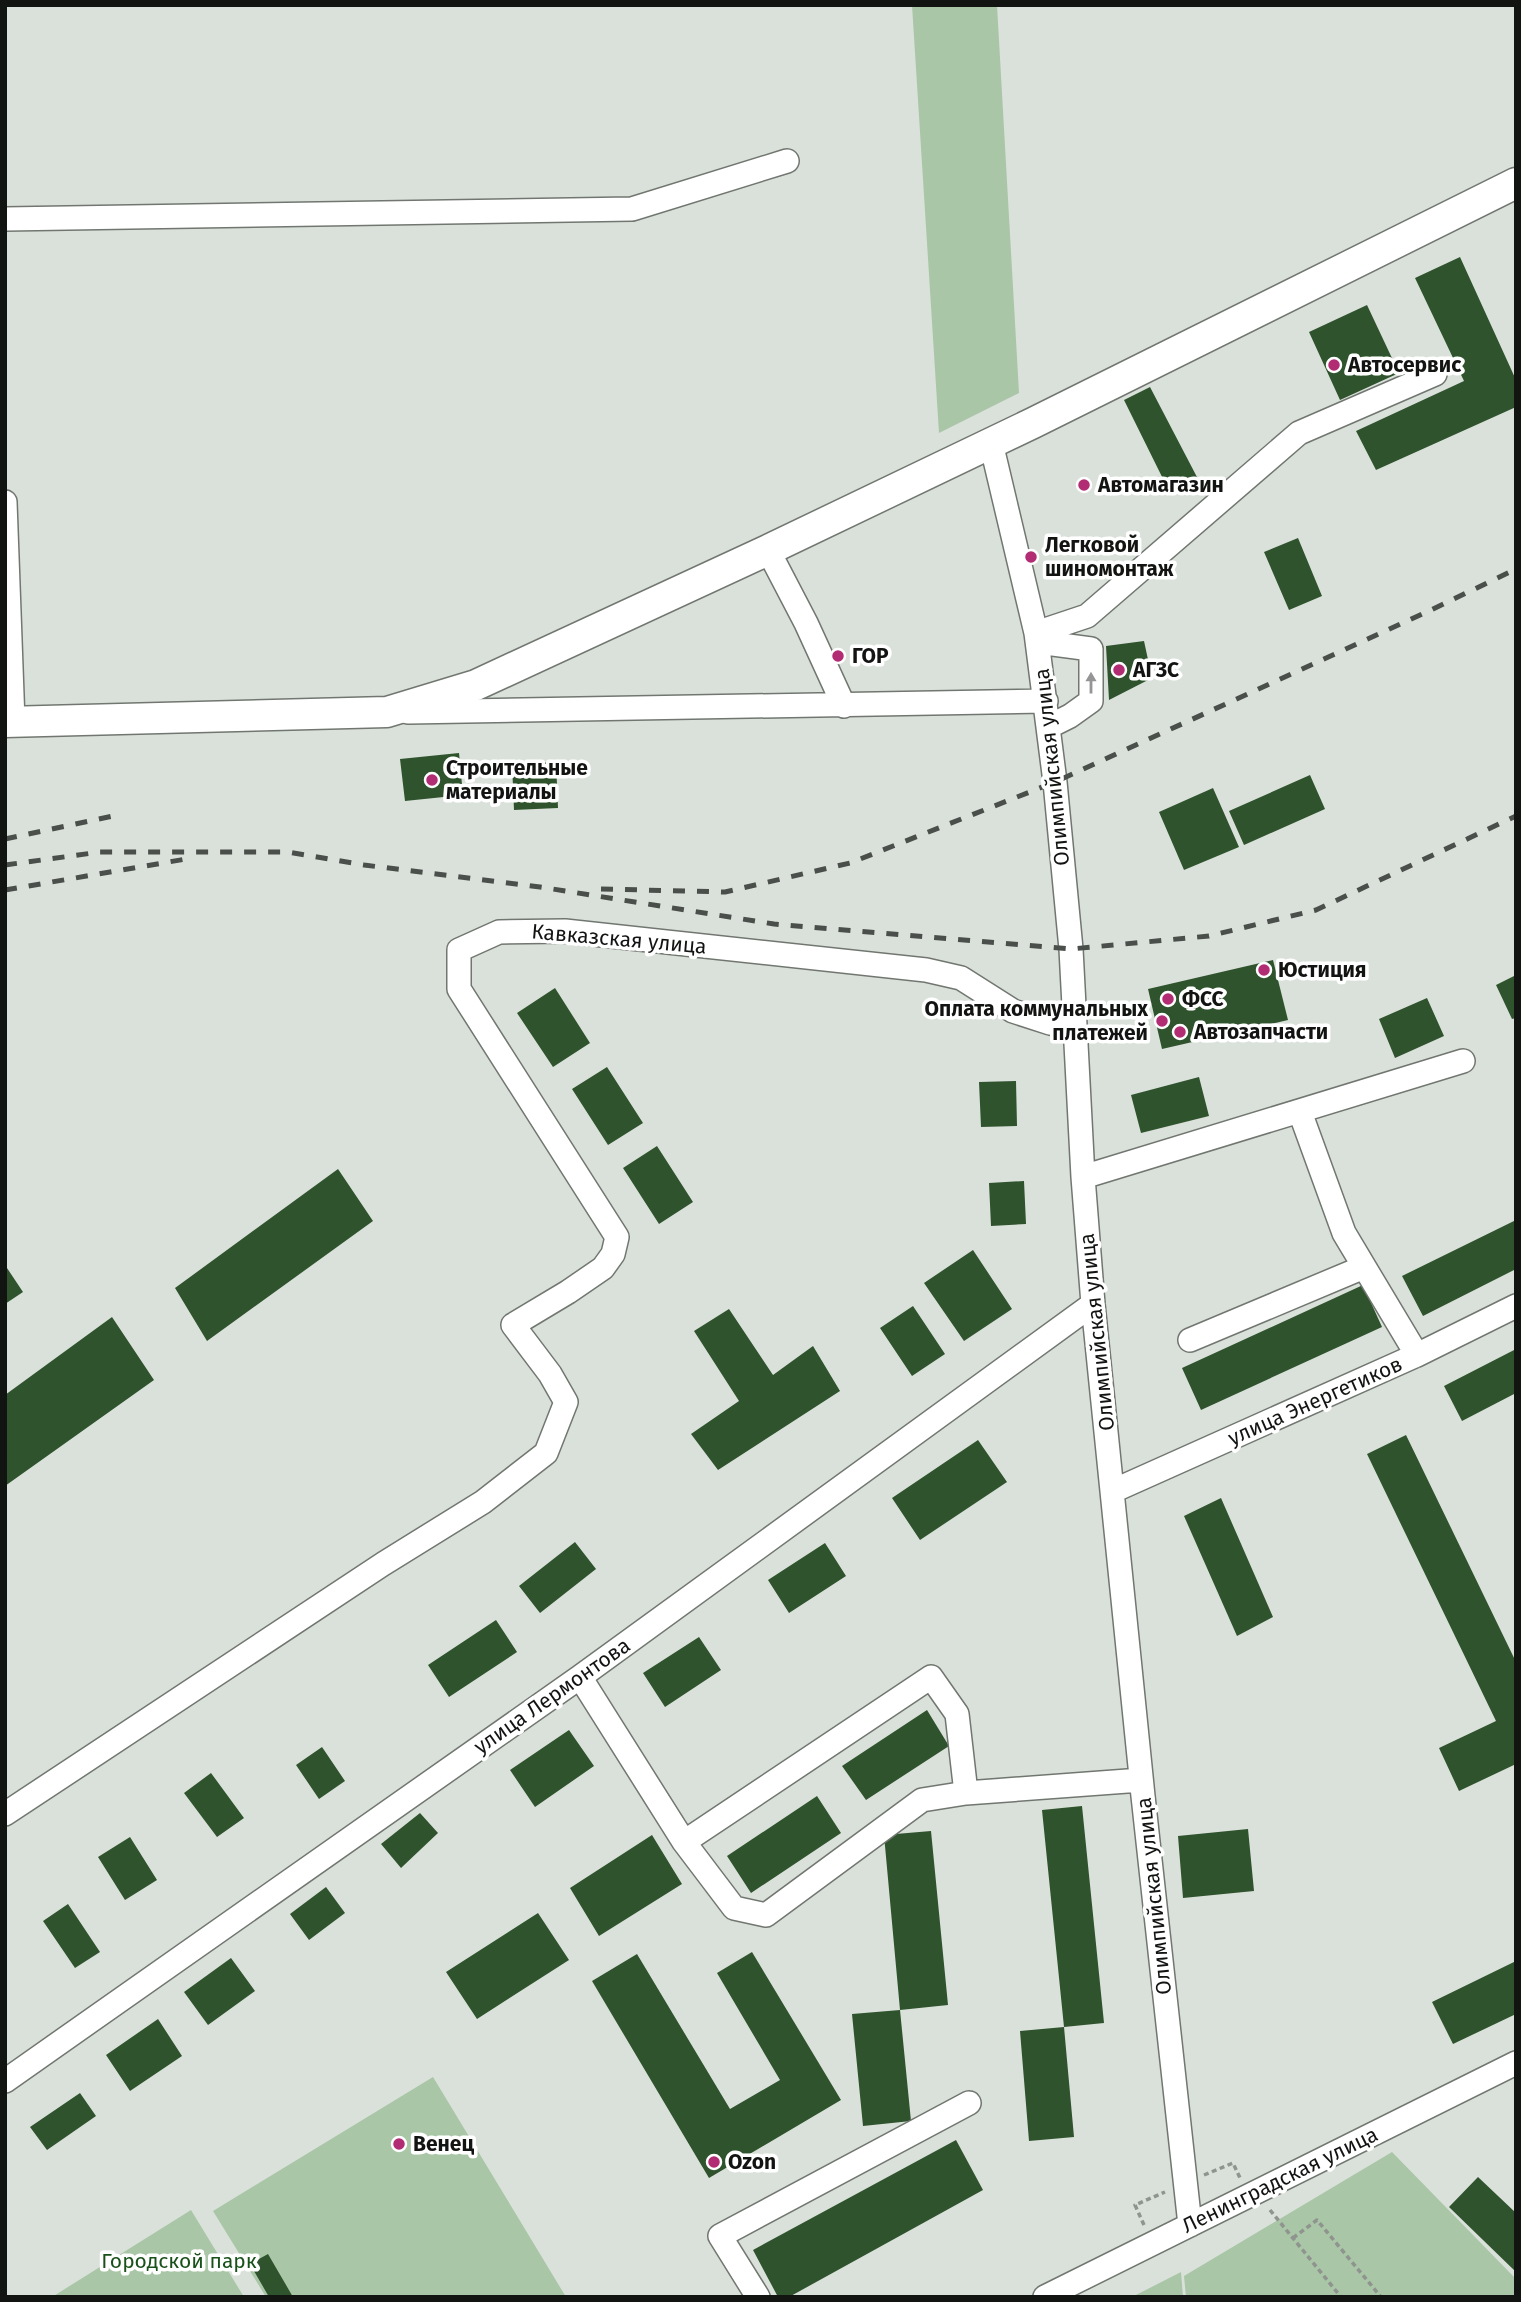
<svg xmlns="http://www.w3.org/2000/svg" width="1521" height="2302" font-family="'Fira Sans',sans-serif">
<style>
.green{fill:#a9c6a7}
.building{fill:#2f532d}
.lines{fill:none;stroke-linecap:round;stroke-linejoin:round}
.minor-casing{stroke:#717770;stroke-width:26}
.major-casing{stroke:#717770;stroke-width:33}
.path{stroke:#8f948e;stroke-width:3.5;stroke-dasharray:5 3.5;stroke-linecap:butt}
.minor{stroke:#fff;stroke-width:23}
.major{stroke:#fff;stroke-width:30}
.rail{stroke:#4b4f4b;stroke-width:5;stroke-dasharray:12 12;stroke-linecap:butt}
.oneway{fill:#949594}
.poi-dot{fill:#b12c72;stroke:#fff;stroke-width:2.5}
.labels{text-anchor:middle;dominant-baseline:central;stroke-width:7;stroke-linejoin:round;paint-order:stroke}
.poi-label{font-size:21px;font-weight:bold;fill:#121411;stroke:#fff;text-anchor:start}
.street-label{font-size:21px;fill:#121411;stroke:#fff}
.park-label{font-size:21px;fill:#185119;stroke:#fff}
</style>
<rect width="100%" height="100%" fill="#dae1da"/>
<path class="green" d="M912,5H997L1019,393L939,433Z
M433,2077L566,2297H266L213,2211Z
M1392,2152L1516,2279V2297H1186L1184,2276Z
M191,2210L244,2297H52Z
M1181,2272L1183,2297H1132Z"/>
<path class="building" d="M1460,257L1516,380V407L1376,470L1356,431L1464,381L1415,278Z
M1367,305L1399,373L1340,400L1309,332Z
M1150,387L1198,479L1170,493L1124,400Z
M1298,538L1322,596L1289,610L1264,552Z
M1144,641L1152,678L1109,700L1106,646Z
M459,753L463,795L405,801L400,759Z
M556,762L558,808L514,810L512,764Z
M1310,775L1325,809L1244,845L1229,811Z
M1213,788L1239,847L1184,870L1159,812Z
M1273,960L1288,1020L1162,1049L1148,989Z
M1516,975V1018L1512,1019L1496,985Z
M555,988L590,1043L553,1067L517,1013Z
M1427,998L1444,1036L1395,1058L1379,1019Z
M607,1067L643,1123L608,1145L572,1089Z
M1199,1077L1209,1116L1141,1133L1131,1095Z
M1016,1081L1017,1126L981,1127L979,1082Z
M657,1146L693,1202L659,1224L623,1168Z
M338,1169L373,1221L207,1341L175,1288Z
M1024,1181L1026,1224L991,1226L989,1183Z
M1516,1220V1269L1423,1316L1402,1276Z
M973,1250L1012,1309L964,1341L924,1283Z
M5,1265L23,1292L5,1304Z
M1363,1285L1382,1327L1201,1410L1182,1368Z
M913,1306L945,1354L912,1376L880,1328Z
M729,1309L773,1375L813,1346L840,1391L718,1470L691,1434L739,1401L694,1331Z
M112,1317L154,1380L5,1486V1395Z
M1516,1349V1393L1462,1421L1444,1386Z
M1406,1435L1516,1662V1764L1459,1791L1439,1748L1496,1721L1367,1454Z
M978,1440L1007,1482L920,1540L892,1498Z
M1221,1498L1273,1617L1237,1636L1184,1516Z
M575,1542L596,1569L540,1613L519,1586Z
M825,1543L846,1576L789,1613L768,1580Z
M496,1620L517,1652L449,1697L428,1665Z
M699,1637L721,1670L665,1707L643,1673Z
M927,1710L949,1746L866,1800L842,1766Z
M569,1730L594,1766L535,1807L510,1770Z
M322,1747L345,1781L319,1799L296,1765Z
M211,1773L244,1818L217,1837L184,1793Z
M817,1796L841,1833L751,1893L727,1856Z
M1082,1806L1104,2023L1064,2027L1074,2137L1029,2141L1020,2031L1064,2027L1042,1810Z
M420,1813L438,1833L401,1868L381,1844Z
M1248,1829L1254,1891L1183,1898L1178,1836Z
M931,1831L948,2005L900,2010L884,1835Z
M652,1835L682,1884L599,1936L570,1888Z
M130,1837L157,1880L125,1900L98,1857Z
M326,1887L345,1913L309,1940L290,1914Z
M68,1904L100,1952L75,1968L43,1921Z
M538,1913L569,1960L477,2019L446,1972Z
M752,1952L841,2100L709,2178L592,1981L637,1954L730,2109L780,2080L717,1973Z
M231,1958L255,1991L208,2025L184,1992Z
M1516,1961V2014L1453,2044L1432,2002Z
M900,2010L911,2121L863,2126L852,2014Z
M158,2019L182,2056L130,2091L106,2055Z
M80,2093L96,2116L47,2150L30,2127Z
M956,2140L983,2190L789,2297H778L753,2250Z
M1478,2177L1516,2213V2272L1449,2207Z
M268,2254L293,2297H269L250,2264Z"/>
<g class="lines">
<defs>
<path id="minor" d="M5,219L632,209L787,161
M991,443L1036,633L1055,782L1071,949L1083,1177L1093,1304L1143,1796L1190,2225
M5,502L13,722
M768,550L806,623L844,706
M1036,633L1087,616L1299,433L1435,374
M1038,642L1091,649V701L1070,716L1048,727
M408,712L1046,701
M1300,1112L1344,1233L1417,1355
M1083,1177L1463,1061
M1190,1340L1364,1267
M1113,1491L1417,1355L1516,1306
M580,1677L684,1842L734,1908L766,1915L922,1800L966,1793L1141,1780
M5,1814L383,1564L483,1502L546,1453L566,1402L550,1374L513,1325L568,1292L603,1268L613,1254L617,1237L459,989V950L499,932L565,931L926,970L961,978L1013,1011L1050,1023L1075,1026
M684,1842L931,1677L957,1714L966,1793
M5,2081L580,1677L1093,1304
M758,2297L720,2236L969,2103
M1045,2297L1516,2063"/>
<path id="major" d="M5,722L387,712L476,685L768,550L1033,423L1516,183"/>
</defs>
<use href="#minor" class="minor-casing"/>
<use href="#major" class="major-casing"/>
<path class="path" d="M1204,2175L1233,2163L1240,2178
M1270,2210L1341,2297
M1144,2225L1135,2205L1165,2192
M1293,2238L1317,2220L1381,2297"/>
<use href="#minor" class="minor"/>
<use href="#major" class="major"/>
<path class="rail" d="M5,839L118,815
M5,865L100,852H288L364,865L540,887L774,924L1071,949L1209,936L1316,910L1516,816
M601,889L725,892L850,863L1055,782L1429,611L1516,569
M5,890L186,859"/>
</g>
<defs><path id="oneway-solid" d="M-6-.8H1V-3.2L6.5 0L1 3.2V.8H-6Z" transform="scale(1.75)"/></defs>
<use class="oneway" href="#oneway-solid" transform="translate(1091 683) rotate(-90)"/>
<g class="poi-dot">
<circle cx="1334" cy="365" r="7"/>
<circle cx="1084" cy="485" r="7"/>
<circle cx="1031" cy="557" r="7"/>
<circle cx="838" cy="656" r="7"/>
<circle cx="1119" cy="670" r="7"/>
<circle cx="432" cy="780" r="7"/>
<circle cx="1264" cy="970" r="7"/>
<circle cx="1168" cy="999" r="7"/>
<circle cx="1162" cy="1021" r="7"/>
<circle cx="1180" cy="1032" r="7"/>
<circle cx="399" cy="2144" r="7"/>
<circle cx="714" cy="2162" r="7"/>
</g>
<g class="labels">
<g class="poi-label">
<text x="1348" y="365">Автосервис</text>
<text x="1098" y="485">Автомагазин</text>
<text x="1045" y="545">Легковой<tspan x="1045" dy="24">шиномонтаж</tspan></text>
<text x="852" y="656">ГОР</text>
<text x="1133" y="670">АГЗС</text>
<text x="446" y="768">Строительные<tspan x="446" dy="24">материалы</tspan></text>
<text x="1278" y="970">Юстиция</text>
<text x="1182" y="999">ФСС</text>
<text x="1148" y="1009" text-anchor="end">Оплата коммунальных<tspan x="1148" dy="24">платежей</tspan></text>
<text x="1194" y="1032">Автозапчасти</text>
<text x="413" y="2144">Венец</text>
<text x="728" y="2162">Ozon</text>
</g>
<g class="street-label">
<text transform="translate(1052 767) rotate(-96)">Олимпийская улица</text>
<text transform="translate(619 939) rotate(5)">Кавказская улица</text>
<text transform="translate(1097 1332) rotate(-96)">Олимпийская улица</text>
<text transform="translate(1315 1401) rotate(-24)">улица Энергетиков</text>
<text transform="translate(552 1696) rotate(-35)">улица Лермонтова</text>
<text transform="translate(1154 1896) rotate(-96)">Олимпийская улица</text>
<text transform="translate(1280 2180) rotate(-26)">Ленинградская улица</text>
</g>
<g class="park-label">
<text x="179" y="2261">Городской парк</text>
</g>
</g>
<rect width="1521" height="2302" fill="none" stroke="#121411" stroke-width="14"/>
</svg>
